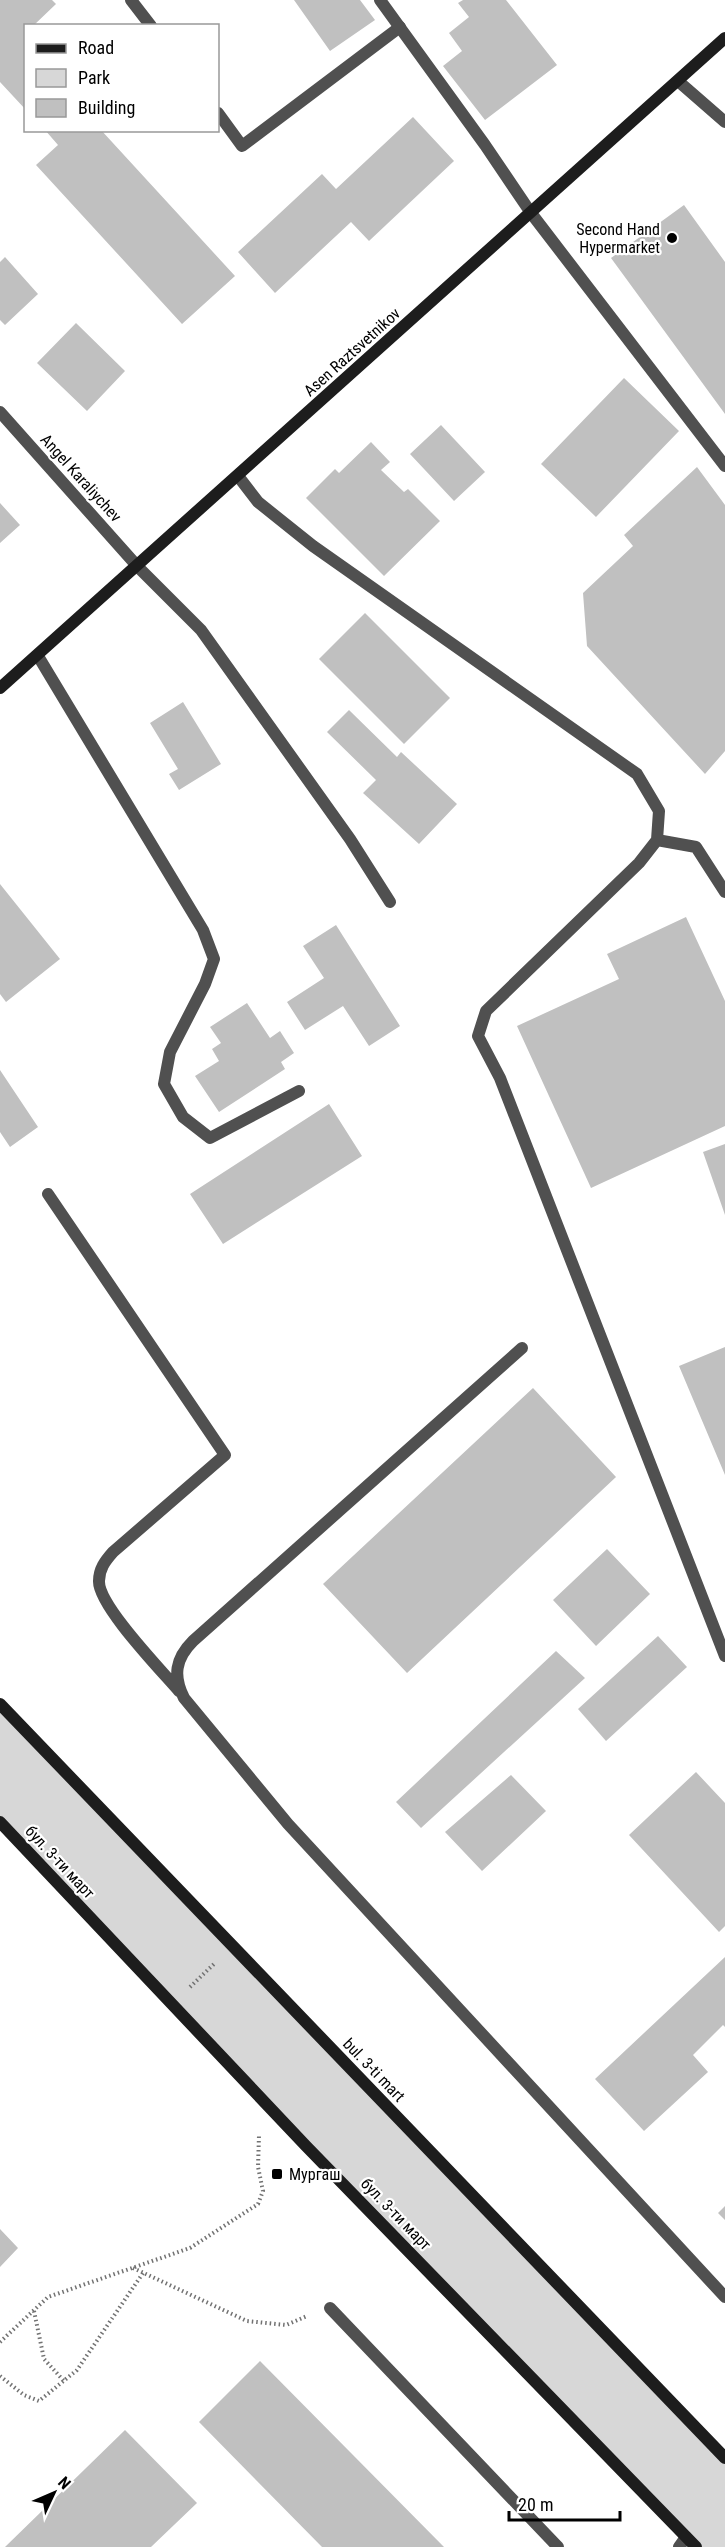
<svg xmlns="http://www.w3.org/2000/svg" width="725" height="2547" font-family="'Roboto Condensed',sans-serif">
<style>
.green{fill:#d7d7d7}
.building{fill:#c0c0c0}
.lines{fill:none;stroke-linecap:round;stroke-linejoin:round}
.path{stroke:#727272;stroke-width:4;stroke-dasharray:1.5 3;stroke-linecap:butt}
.lane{stroke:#505050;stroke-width:12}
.street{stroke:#505050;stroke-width:12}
.secondary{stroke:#1d1d1d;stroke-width:12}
.poi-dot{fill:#000;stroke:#fff;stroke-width:2}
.labels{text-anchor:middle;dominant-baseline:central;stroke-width:4.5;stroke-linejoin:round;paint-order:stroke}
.poi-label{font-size:16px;fill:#000;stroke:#fff;text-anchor:end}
.street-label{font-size:16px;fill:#000;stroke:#fff}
</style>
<rect width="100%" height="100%" fill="#fff"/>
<path class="green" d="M0,1703L725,2458V2547H699L0,1820Z"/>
<path class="building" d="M0,0H52L56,4L33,26H26V110L0,82Z
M294,0H360L375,20L330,51Z
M463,0H506L557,65L485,120L443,66L462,51L449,33L469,17L458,3Z
M413,117L454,161L369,241L351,222L275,293L238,252L322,174L336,189Z
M45,130H101L235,276L182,324L36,165L58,145Z
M684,205L725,262V414L611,258Z
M5,257L38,294L5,325L0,320V262Z
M76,323L125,371L87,411L37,363Z
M624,378L679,431L596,517L541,464Z
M441,425L485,472L454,501L410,454Z
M371,442L390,462L381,470L404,492L408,489L440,521L384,576L306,498L335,469L339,473Z
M697,467L725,505V751L705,774L587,646L583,593L633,546L624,535Z
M0,503L20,525L0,543Z
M365,613L450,698L404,744L319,659Z
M183,702L221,764L179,790L169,774L178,769L150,723Z
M349,710L397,757L401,752L457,804L419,844L363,793L376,780L327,732Z
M0,884L60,959L6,1002L0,994Z
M686,917L725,1001V1126L591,1188L517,1026L619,979L607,954Z
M336,925L400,1026L369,1046L343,1006L305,1030L287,1002L324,978L303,946Z
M247,1003L270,1038L280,1031L294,1053L281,1062L285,1069L219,1112L195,1076L219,1061L212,1049L221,1043L210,1027Z
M0,1070L38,1127L10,1147L0,1132Z
M329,1104L362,1156L223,1244L190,1194Z
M725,1144V1215L703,1152Z
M725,1347V1475L679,1366Z
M533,1388L616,1477L407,1673L323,1584Z
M607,1549L650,1594L596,1646L553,1600Z
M658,1636L687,1667L606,1741L578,1709Z
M556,1651L585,1678L421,1828L396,1802Z
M696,1772L725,1803V1926L719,1932L629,1835Z
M511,1775L546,1811L482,1871L445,1832Z
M725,1957V2027L723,2025L693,2055L708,2072L644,2131L595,2079Z
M725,2206V2220L718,2213Z
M0,2229L18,2248L0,2267Z
M260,2361L444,2547H322L199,2422Z
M125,2430L197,2503L151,2547H5Z"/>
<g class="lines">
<path class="path" d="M190,1987L215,1963
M133,2268L247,2321L286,2325L307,2316
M34,2311L44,2359L64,2381
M0,2342L48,2297L190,2248L258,2204L263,2191L258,2167L259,2135
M0,2376L24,2395L39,2401L77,2370L143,2273"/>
<path class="lane" d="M131,0L151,26
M678,81L725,122
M218,113L242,146L400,27
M531,213L725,466
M238,476L258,502L313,546L637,774L659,811L657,840L639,863L486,1011L478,1036L500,1078L725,1656
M138,567L201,630L350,839L390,902
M38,656L203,930L214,959L205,984L170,1052L164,1084L183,1117L210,1138L299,1091
M657,840L696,847L725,892
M48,1194L225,1455L113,1552C105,1561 99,1569 99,1581C98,1605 161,1670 179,1691
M522,1348L193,1641C175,1659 173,1676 184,1698L288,1824L725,2297
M330,2308L558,2547
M679,2547L686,2537"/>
<path class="street" d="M380,0L485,145L531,213
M0,412L138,567"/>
<path class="secondary" d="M0,688L725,38
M0,1704L725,2458
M0,1822L306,2146L696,2547"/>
</g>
<g class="poi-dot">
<circle cx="672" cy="238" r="6"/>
<rect x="271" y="2168" width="12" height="12" rx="3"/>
</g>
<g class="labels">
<g class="poi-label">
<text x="660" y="229">Second Hand<tspan x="660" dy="18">Hypermarket</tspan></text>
<text x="289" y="2174" text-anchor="start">Мургаш</text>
</g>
<g class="street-label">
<text transform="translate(352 352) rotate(-42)">Asen Raztsvetnikov</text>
<text transform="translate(81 478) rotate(48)">Angel Karaliychev</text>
<text transform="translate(60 1862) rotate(47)">бул. 3-ти март</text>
<text transform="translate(374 2070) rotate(46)">bul. 3-ti mart</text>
<text transform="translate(396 2214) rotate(46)">бул. 3-ти март</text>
</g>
</g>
<rect x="24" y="24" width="195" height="108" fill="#ffffff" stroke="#999999" stroke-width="1.5"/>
<rect x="36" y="44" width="30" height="9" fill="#1d1d1d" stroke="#999999" stroke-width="1.5"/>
<text x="78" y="54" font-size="18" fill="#000000">Road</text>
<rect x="36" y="69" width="30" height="18" fill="#d7d7d7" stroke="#999999" stroke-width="1.5"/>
<text x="78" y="84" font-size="18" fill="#000000">Park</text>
<rect x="36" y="99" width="30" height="18" fill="#c0c0c0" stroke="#999999" stroke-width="1.5"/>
<text x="78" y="114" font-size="18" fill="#000000">Building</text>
<g transform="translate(54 2493) rotate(46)" stroke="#ffffff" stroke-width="4.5" paint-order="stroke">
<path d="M0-4.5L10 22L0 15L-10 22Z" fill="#000000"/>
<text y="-9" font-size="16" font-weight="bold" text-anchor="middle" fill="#000000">N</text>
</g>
<path d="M509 2511v9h111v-9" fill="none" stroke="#000000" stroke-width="3"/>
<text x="518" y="2511" font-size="18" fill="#000000" stroke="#ffffff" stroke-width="4.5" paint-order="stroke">20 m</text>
</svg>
